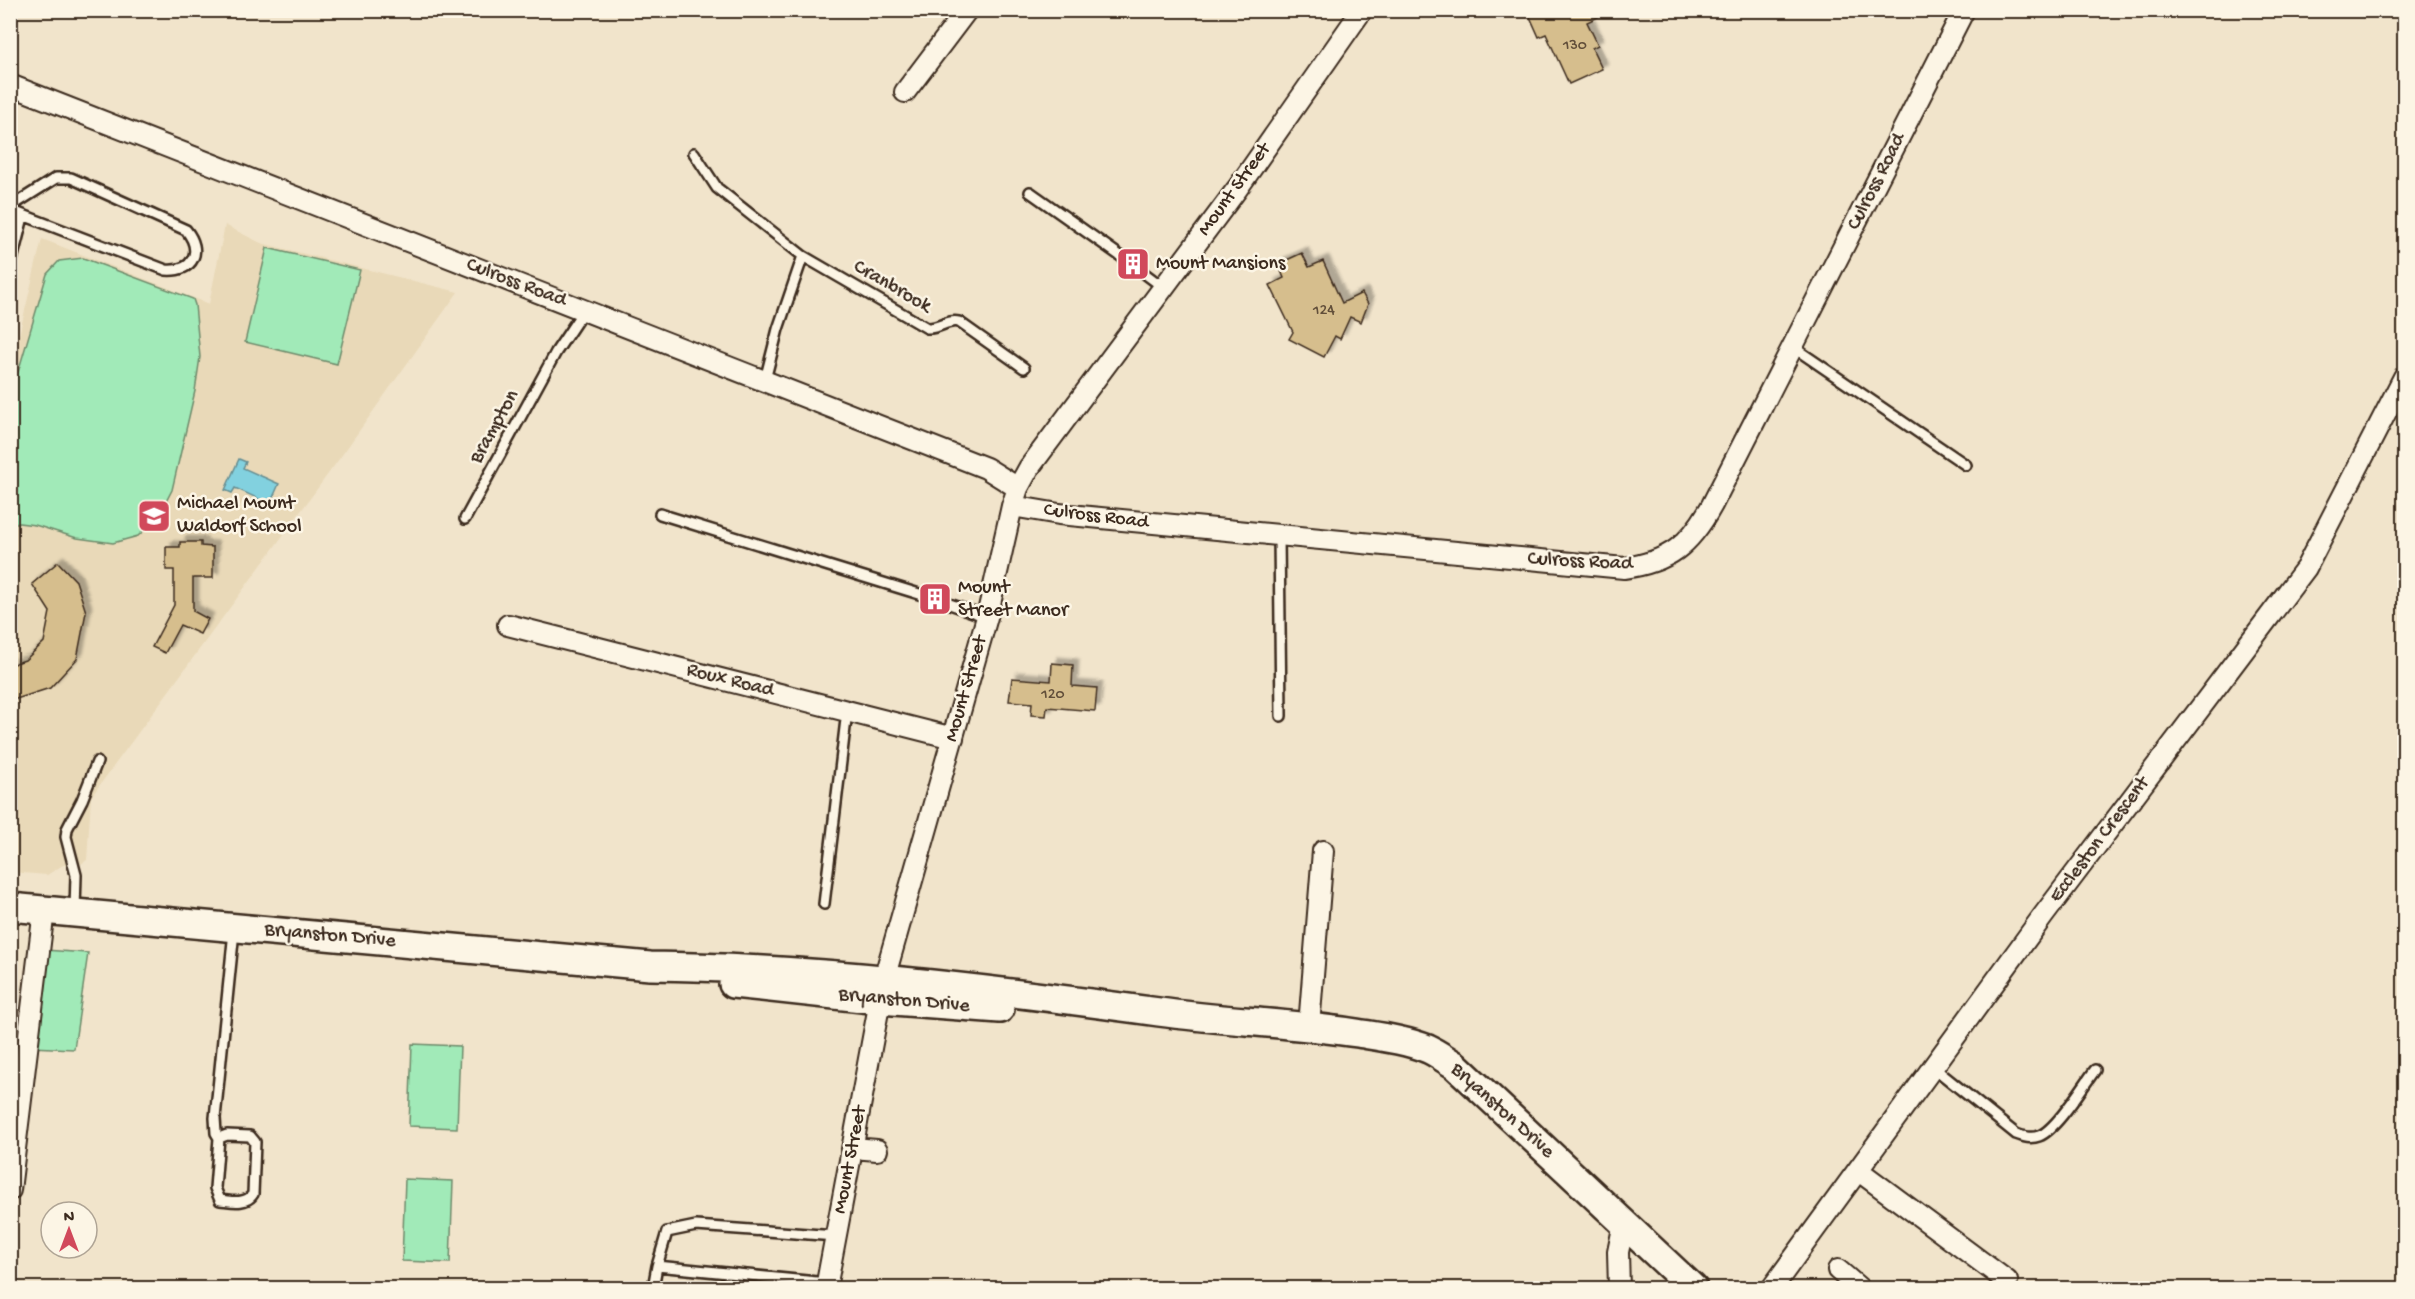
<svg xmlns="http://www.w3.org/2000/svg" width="2415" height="1299" font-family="'Gochi Hand',sans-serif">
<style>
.built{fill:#e9d9b8}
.green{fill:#a1eab8;stroke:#6e8a6b;stroke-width:1.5}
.water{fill:#82d1df;stroke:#668e92;stroke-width:1.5}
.building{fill:#d6be8d;stroke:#3b2a1e;stroke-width:1.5;filter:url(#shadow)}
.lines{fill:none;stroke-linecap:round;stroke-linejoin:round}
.lane-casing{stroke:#3b2a1e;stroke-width:14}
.street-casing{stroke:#3b2a1e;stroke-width:24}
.secondary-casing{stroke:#3b2a1e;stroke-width:32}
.lane{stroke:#fcf5e5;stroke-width:9}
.street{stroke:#fcf5e5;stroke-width:20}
.secondary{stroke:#fcf5e5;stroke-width:27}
.labels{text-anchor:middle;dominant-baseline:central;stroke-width:5;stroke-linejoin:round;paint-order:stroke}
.number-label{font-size:16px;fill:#624f3a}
.street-label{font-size:20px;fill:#3b2a1e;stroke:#fcf5e5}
.poi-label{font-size:20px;fill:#3b2a1e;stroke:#fcf5e5;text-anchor:start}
</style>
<defs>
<filter id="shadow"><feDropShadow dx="5.5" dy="-5.5" stdDeviation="1.5" flood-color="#0004"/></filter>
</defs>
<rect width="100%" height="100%" fill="#f1e4cb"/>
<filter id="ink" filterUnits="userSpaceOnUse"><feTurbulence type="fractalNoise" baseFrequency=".0167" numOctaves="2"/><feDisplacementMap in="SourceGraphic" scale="12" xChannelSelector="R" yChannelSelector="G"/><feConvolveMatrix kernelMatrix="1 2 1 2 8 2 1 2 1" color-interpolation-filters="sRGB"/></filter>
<g filter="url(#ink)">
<path class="built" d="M225,225L261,243L458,292L342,455L91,797L87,860L81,864L63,865L47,875L11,872L10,373L42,239L209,304Z"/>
<path class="green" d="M267,248L360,270L337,364L245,342Z
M83,258L193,299L195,305L200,357L195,391L172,490L158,517L138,536L113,543L77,538L35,525L11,522V396L47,274L59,261Z
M44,950L88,953L74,1049L31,1047Z
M412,1044L460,1046L457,1128L409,1126Z
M405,1179L453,1181L450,1263L402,1261Z"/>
<path class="water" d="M239,459L246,462L243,468L279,484L270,504L235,488L232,493L225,490Z"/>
<path class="building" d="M1527,10H1613L1587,22L1598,45L1592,48L1602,69L1569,84L1546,34L1539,37Z
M1302,253L1309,267L1323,261L1342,303L1362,293L1368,304L1361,322L1350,317L1340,339L1335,336L1324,357L1289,339L1293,332L1270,285L1284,278L1278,264Z
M180,542H201V546L213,547V578H193V611L208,619L200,634L180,625L165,653L152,647L174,605V570H166V547H180Z
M58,562L76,581L86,612L77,659L50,688L10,701V665L25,660L44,642L50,612L32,584Z
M1052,663L1073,665L1072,686L1097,688L1095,711L1047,707L1046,716L1031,715L1032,703L1009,701L1012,678L1051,681Z"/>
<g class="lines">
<defs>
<path id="lane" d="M10,105L16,87
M694,153L717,188L803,256
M1030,192L1129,262
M10,207L56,178H71L186,230C203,251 194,272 166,270L10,210
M1136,267L1164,288
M10,268L23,217
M1793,347L1966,465
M765,380L778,329L803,256L927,328C939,329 948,319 959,322L1024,368
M660,514L929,597
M465,519L556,352L584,310
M1279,536L1281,716
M941,601L987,617
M824,904L847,711
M75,910L76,875L66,837L67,829L82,800L97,762
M1933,1067L2016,1134C2024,1137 2031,1139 2039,1136C2056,1130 2083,1086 2095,1070
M219,1138L227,1135L250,1136L255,1142L253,1194C246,1205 231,1201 220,1200L215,1188L219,1138L216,1133L215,1118L234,931
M827,1283L657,1266L667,1232L696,1226L836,1236
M653,1288L657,1266"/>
<path id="street" d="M10,85L986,468L1018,488
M905,92L967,10
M1012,506L1059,514L1624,568C1669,562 1690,545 1712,505L1964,10
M508,625L953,738
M1309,1026L1323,851
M853,1148L877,1150
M1859,1171L2007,1281
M10,1190L44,910
M1838,1270L1859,1288
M826,1288L884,979L987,617L1012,506L1018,488L1029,468L1237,189L1362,10
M1619,1288L1618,1252L1624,1223
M1772,1288L2043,916L2306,568L2404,377"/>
<path id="secondary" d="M10,907L650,966C820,968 990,989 1159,1012C1225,1021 1291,1023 1357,1033C1381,1037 1405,1040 1428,1049C1437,1053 1446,1060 1455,1065L1693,1288
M733,984L880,1000L1000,1009"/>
</defs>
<use href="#lane" class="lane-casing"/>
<use href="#street" class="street-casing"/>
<use href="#secondary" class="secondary-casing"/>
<use href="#lane" class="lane"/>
<use href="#street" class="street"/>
<use href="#secondary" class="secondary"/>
</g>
</g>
<defs>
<symbol id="building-square" viewBox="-11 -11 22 22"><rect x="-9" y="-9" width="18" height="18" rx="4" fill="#d1495b" stroke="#fcf5e5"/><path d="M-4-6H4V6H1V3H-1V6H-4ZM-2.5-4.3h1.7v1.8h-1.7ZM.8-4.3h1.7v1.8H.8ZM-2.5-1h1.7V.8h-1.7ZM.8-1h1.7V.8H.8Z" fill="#fff"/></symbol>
<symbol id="school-square" viewBox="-11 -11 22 22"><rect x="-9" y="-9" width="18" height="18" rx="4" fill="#d1495b" stroke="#fcf5e5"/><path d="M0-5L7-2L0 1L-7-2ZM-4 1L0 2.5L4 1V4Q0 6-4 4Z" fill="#fff"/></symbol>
</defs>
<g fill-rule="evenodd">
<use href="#building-square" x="1114" y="245" width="38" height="38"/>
<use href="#school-square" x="135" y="497" width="38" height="38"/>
<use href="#building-square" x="916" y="580" width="38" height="38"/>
</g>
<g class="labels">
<g class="number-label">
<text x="1575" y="46">130</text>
<text x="1324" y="311">124</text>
<text x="1053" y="695">120</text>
</g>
<g class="street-label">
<text transform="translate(1877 182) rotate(-63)">Culross Road</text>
<text transform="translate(1235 190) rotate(-54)">Mount Street</text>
<text transform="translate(516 283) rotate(21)">Culross Road</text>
<text transform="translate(892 287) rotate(30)">Cranbrook</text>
<text transform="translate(495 427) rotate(-61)">Brampton</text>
<text transform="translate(1096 517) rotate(7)">Culross Road</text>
<text transform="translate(1580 562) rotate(3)">Culross Road</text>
<text transform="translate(730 681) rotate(14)">Roux Road</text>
<text transform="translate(967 689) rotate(-74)">Mount Street</text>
<text transform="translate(2100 840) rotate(-53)">Eccleston Crescent</text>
<text transform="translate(330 936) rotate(5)">Bryanston Drive</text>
<text transform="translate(904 1001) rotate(5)">Bryanston Drive</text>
<text transform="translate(1502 1111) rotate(42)">Bryanston Drive</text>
<text transform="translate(851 1160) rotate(-79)">Mount Street</text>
</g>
<g class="poi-label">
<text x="1156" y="264">Mount Mansions</text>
<text x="177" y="504">Michael Mount<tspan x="177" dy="23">Waldorf School</tspan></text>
<text x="958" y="588">Mount<tspan x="958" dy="23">Street Manor</tspan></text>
</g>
</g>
<rect width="2415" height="1299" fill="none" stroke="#fcf5e5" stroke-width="36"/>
<rect x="18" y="18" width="2379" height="1263" fill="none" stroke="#3b2a1e" stroke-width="2" filter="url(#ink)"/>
<g transform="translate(69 1230)"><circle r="28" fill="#fcf5e5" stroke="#afa495" stroke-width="1.5"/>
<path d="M0-4.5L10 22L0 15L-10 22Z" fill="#d1495b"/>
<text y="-9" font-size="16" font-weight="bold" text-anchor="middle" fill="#3b2a1e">N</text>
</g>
</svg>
